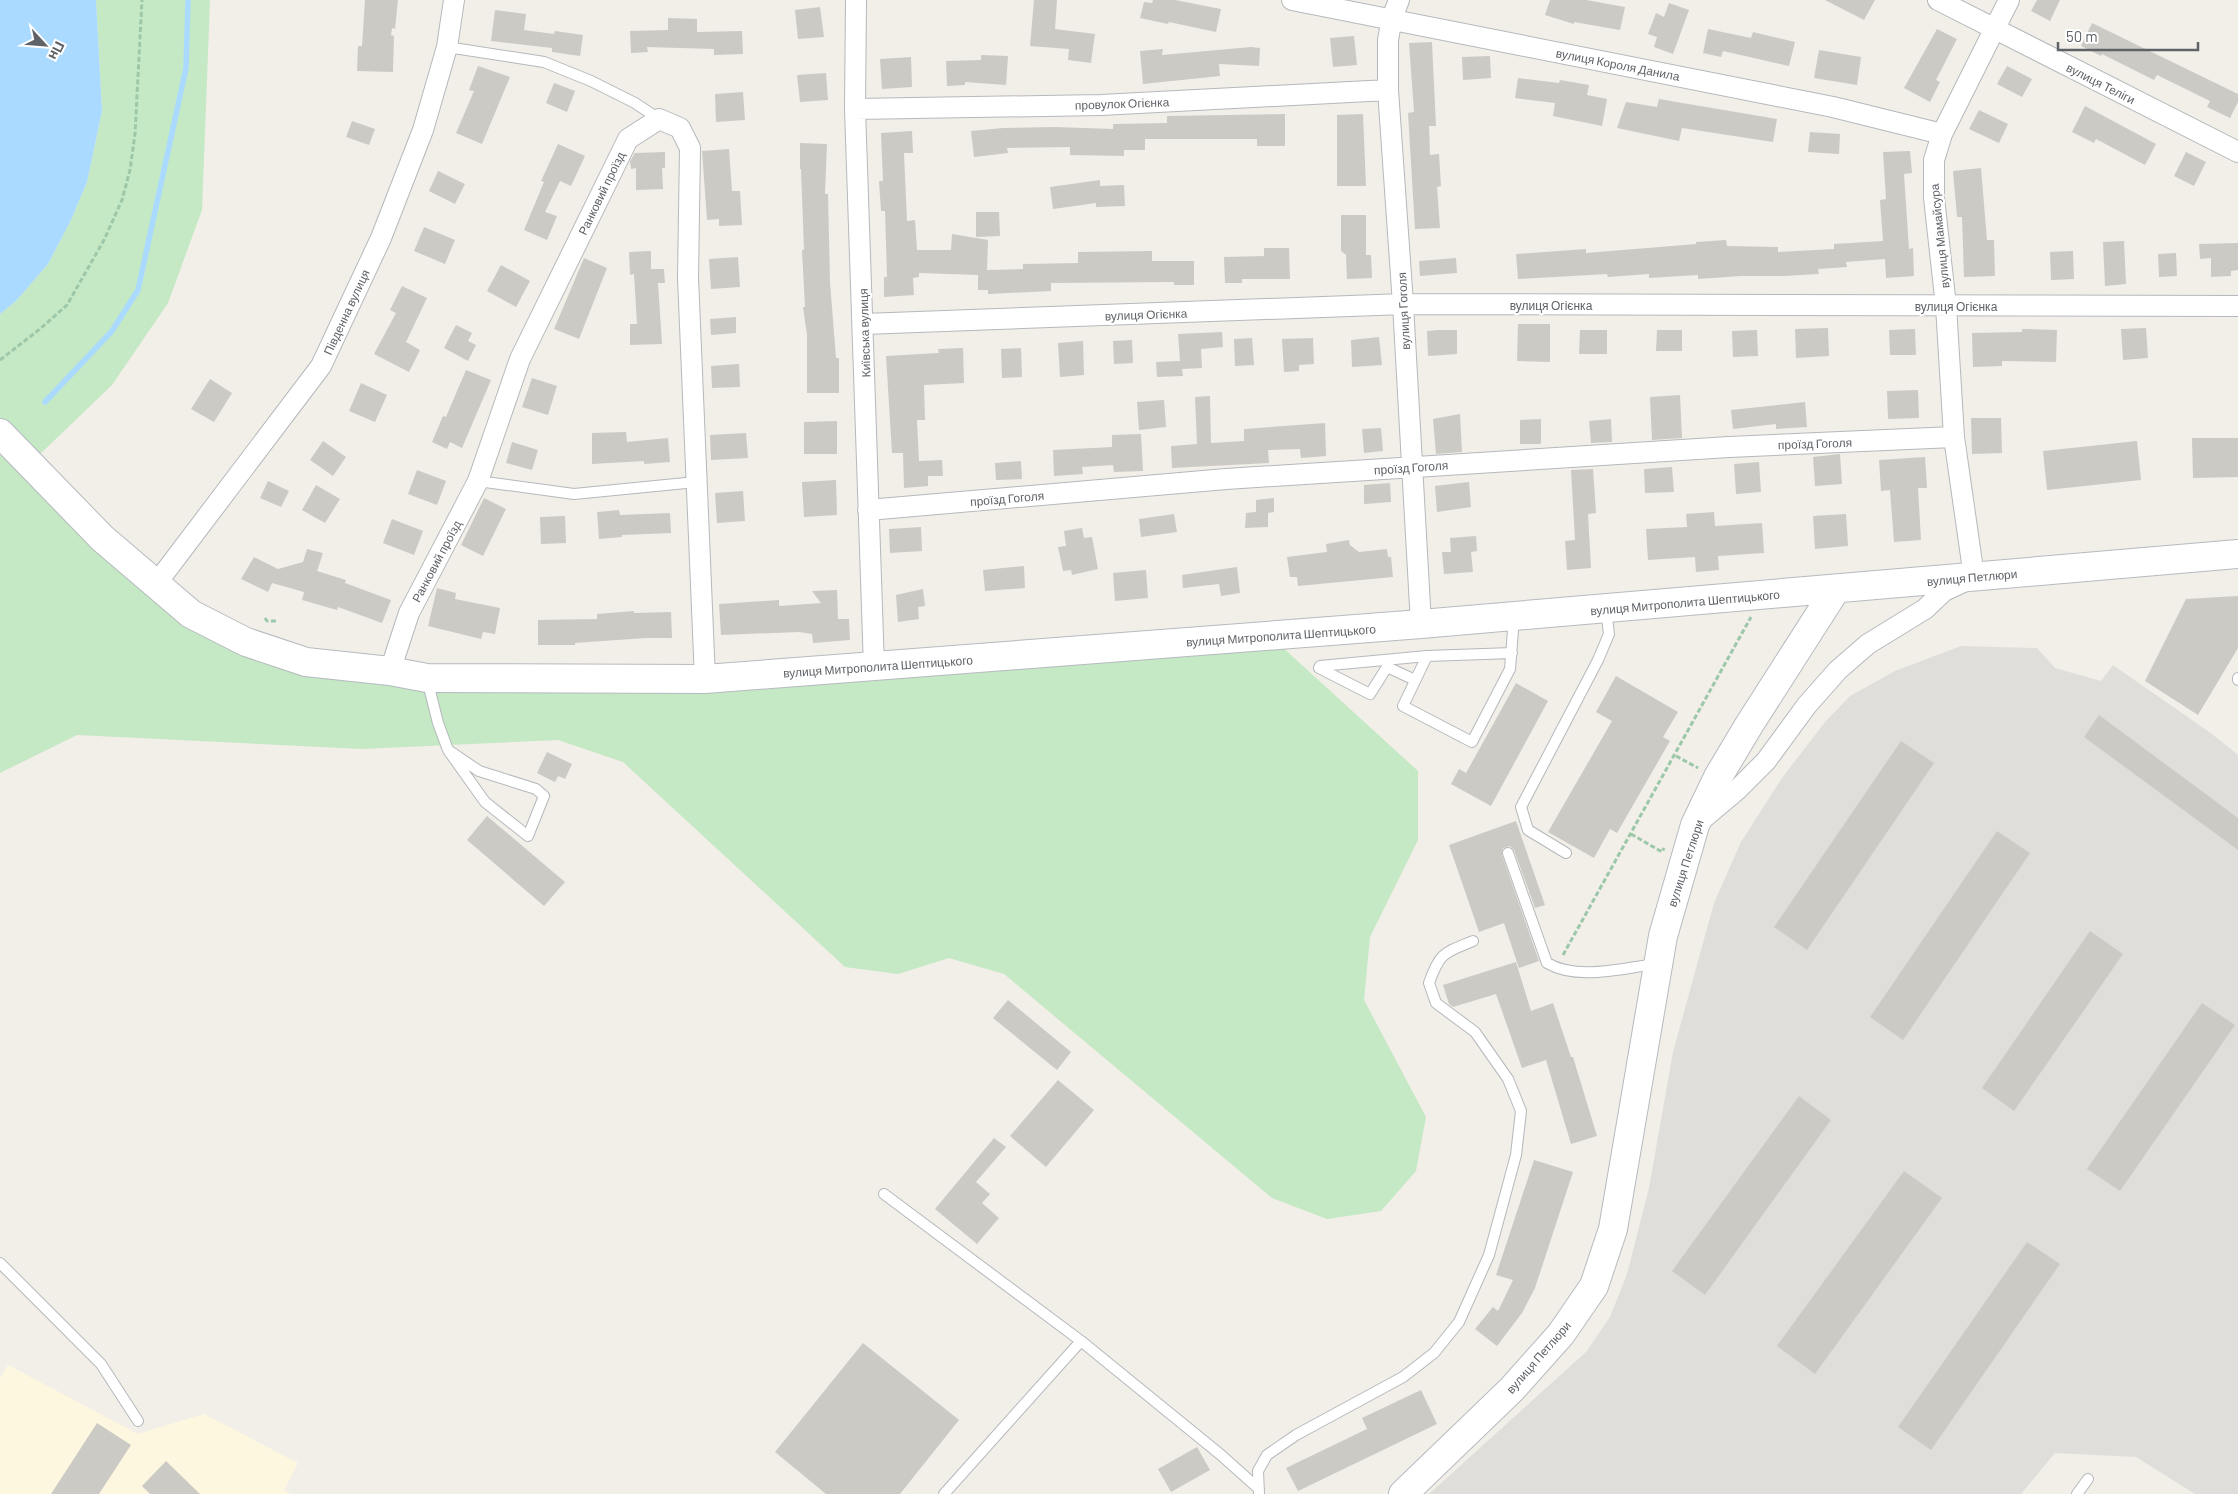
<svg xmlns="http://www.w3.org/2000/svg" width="2238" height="1494" font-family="Barlow,sans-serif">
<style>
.commercial{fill:#fef7e0}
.industrial{fill:#e0deda}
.green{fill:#c5e8c5}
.water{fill:#aadaff}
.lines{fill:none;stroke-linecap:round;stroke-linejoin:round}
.stream{stroke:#aadaff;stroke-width:5.5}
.building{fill:#cccac5}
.lane-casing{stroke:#b5b8bc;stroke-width:12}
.street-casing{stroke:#b5b8bc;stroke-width:22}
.secondary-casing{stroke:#b6babf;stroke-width:30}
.path{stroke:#9cc7a9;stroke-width:3;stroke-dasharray:5 2.5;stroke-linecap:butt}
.lane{stroke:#fff;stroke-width:10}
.street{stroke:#fff;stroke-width:20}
.secondary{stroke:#fff;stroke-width:28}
.labels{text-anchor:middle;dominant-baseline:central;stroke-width:4.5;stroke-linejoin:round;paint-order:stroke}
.street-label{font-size:12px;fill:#5f6368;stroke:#fff}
</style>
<rect width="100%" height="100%" fill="#f1efe8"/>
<path class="commercial" d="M8,1365L138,1434L204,1414L298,1463L284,1490L291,1494H0V1378Z"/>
<path class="industrial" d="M1961,646L2037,648L2055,668L2101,681L2113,665L2212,734L2238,755V1494H2195L2136,1457L2055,1453L2021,1494H1429L1586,1352L1610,1317L1627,1274L1649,1188L1673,1052L1714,903L1741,842L1782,778L1825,722L1850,696L1895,671Z"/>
<path class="green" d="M96,0H210L202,210L168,303L112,385L37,457L185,623L425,689L1280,645L1418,771V840L1370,937L1364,1000L1426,1117L1416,1171L1381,1211L1327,1219L1272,1198L1004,974L949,958L898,974L845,967L623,762L558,740L362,749L77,735L0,773V314L16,301L48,264L71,220L87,182L102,111Z"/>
<path class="water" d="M0,0H96L102,111L87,182L71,220L48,264L16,301L0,314Z"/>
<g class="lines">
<path class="stream" d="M45,402L112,331L138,290L186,68L188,0"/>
</g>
<path class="building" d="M365,0H398L395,29L392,28L391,35L394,36L393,72L357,71L358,46H362Z
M1034,0H1057L1055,29L1095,34L1091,63L1068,60L1069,49L1030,46Z
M1153,0H1175L1221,9L1216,32L1169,22L1168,24L1140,18L1144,2L1152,3Z
M1550,0H1586L1625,7L1620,30L1574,22V24L1545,15Z
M1825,0H1875L1864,20Z
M2037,0H2060L2050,21L2031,11Z
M1669,3L1689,10L1673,54L1654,47L1657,37L1648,34L1656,13L1664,17Z
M820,7L824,37L798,39L795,10Z
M495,10L526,14L524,30L554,34L555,31L583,35L580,56L552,52V48L491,41Z
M668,18L697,19V32L742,31L743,54L714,55V49L647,47L648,52L631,53L630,31L668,30Z
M2092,23L2238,94V102L2230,118L2207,107L2210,101L2157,75L2154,80L2102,54L2101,56L2081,46Z
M1708,29L1751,38L1753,32L1795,42L1789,66L1723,51L1721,57L1703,53Z
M1937,29L1957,39L1936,80L1940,82L1930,102L1904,88Z
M1354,36L1357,65L1333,67L1330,38Z
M1432,42L1436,126H1429L1430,155L1439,154L1441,186L1437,187L1440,228L1415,229L1408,113L1414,112L1409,43Z
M1251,47L1260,48L1259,66L1219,64L1220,76L1143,84L1140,51L1163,49L1162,55Z
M1819,50L1861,57L1857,85L1814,78Z
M981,55L1008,56L1006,85L965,82V85L947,86L946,61L981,60Z
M1490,56L1491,78L1463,80L1462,57Z
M911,57L912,87L882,89L880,59Z
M478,66L510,77L482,144L456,133L474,91L469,90Z
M2007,66L2032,79L2022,97L1997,84Z
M826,73L828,100L800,102L797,75Z
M1518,78L1559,83L1560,80L1589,85L1587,95L1607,99L1602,126L1553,116L1555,103L1515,98Z
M554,83L575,91L567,112L546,103Z
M743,92L745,120L716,122L715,94Z
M1659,99L1777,119L1773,142L1682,128L1679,141L1617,128L1626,102L1657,107Z
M2085,106L2156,144L2145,165L2096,139L2094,143L2072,132Z
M1979,110L2008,124L1999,143L1969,129Z
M1285,114V146H1257V139H1145V150H1124V156L1070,155V147L1007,148L1008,153L974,157L971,131L1003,128L1055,127L1113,129V124L1167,123V116Z
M1363,114L1366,186H1337V115Z
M352,121L375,129L369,145L346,137Z
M912,131L913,153H904L907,221L915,220L917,250H951L952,234L988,240L987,270L1023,269V264L1078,263V252L1152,251V261H1194V285H1174V282L1051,283V291L988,294V290H978V275L919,273V277L913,278L914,295L884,297V277H887L885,211H881L879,181H883L881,133Z
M1810,132L1840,134L1839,154L1808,152Z
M800,143L827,144L825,194H828L830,282L836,358H839V393H807V335L803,307H805L802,250H804L801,169H800Z
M558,144L585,156L571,186L560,181L545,212L557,216L547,240L524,230L544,182L541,181Z
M729,149L732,191H740L742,225L719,226V219L707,220L702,151Z
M1910,151L1912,173L1904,174L1909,249L1913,248L1914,276L1886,278L1885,259L1846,262L1847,267L1818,269L1819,274L1784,276H1741L1698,279V275L1649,278V274L1608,277L1607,274L1518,279L1516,254L1586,249V253L1696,244V242L1726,240L1727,246L1778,247V252L1834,249V244L1883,241L1880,200L1886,199L1883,152Z
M665,152V168H662L663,189L636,190V168L631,169L630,161L635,153Z
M2186,152L2206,162L2194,186L2174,176Z
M1981,168L1987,240H1994L1995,276L1964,277L1962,217H1957L1953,171Z
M438,171L465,184L455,204L429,191Z
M1100,180V186L1124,185L1125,206L1096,207V203L1053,209L1050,187Z
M976,212H999L1000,236L976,237Z
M1341,215H1366V255H1371L1372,278L1347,279L1346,255L1341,251Z
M424,227L455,240L445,264L414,251Z
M2124,241L2126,284L2105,286L2103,242Z
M2238,243V270L2231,271V276L2211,277V258L2200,259L2199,244Z
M1264,248H1289L1290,279H1242V283H1225L1224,257L1264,256Z
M651,251V269H664L665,283H658L662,344L630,345V324H637L634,274L630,275L629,252Z
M2073,251L2074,279L2051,280L2050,252Z
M2176,253L2177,276L2159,277L2158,254Z
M738,257L740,287L711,289L709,259Z
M584,258L607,268L579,339L554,329Z
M1456,258L1457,273L1420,276L1419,261Z
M501,265L530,281L516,307L487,291Z
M402,286L427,298L406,342L420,350L409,372L374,354L396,313L390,310Z
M736,317V333L711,335L710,319Z
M1518,324H1550V362L1517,361Z
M456,325L472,333L468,341L476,345L468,361L444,348Z
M1828,328L1829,356L1796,358L1795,329Z
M2146,328L2148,358L2123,360L2121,329Z
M1915,329L1916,355H1890L1889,330Z
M2022,329L2057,330L2056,362L2002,361V366L1973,367L1972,333L2022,332Z
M1439,330H1457V354L1428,356L1427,331Z
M1580,330H1607V354H1579Z
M1657,330H1682V351H1656Z
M1757,330L1758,356L1733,357L1732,331Z
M1222,332L1223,347L1201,349L1202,368L1182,369L1183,376L1157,377L1156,362L1180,361L1178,334Z
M1379,337L1382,365L1352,367L1351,340Z
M1252,338L1254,365L1235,366L1234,339Z
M1313,338L1314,364L1299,365V371L1284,372L1282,339Z
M1132,340L1133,363L1114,364L1113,341Z
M1083,341L1084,375L1060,377L1058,343Z
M963,348L964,383L924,385L925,420H917L919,461L942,460L943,476H928V486L904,488L903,453H892L886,356L939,353L938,349Z
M1021,348L1022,377L1002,378L1001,349Z
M739,364L740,387L712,388L711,366Z
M466,370L491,380L462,448L450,442L447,449L432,442L443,416L446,417Z
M532,378L557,386L548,415L522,407Z
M210,379L232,393L214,422L191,409Z
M361,383L387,395L375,422L349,411Z
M1918,390L1919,418L1888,419L1887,391Z
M1680,395L1682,438L1652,440L1650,397Z
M1210,396L1211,443L1244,441V429L1325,423L1326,456L1301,458L1300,449L1268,450L1269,463L1172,468L1171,446L1197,444L1195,397Z
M1164,400L1166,427L1139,430L1137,402Z
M1805,402L1807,427L1776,429V424L1733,429L1731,410Z
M1460,414L1462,452L1436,454L1433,419Z
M1971,418H2001L2002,453L1972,454Z
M1541,419V444H1520V420Z
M1611,419L1612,442L1591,443L1589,421Z
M837,421V454H804V422Z
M1381,428L1383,451L1364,453L1362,429Z
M626,432L627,442L668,438L670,462L644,464V461L592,464V433Z
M746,433L748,458L711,460L710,435Z
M1141,434L1143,471L1114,472L1113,465L1082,467L1083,474L1054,476L1053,450L1112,447V435Z
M2192,438H2238V477L2193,478Z
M323,441L346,457L333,476L310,460Z
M2137,441L2141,480L2047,490L2043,451Z
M512,442L538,450L532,470L506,463Z
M1840,454L1842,484L1815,486L1813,457Z
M1925,457L1927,488H1918L1921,540L1894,542L1890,490L1881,491L1879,460Z
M1021,461L1022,479L996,480L995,463Z
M1759,462L1761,492L1736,494L1734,464Z
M1672,467L1674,492L1645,493L1644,469Z
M1593,469L1596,513L1588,514L1591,568L1567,570L1565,541L1575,540L1571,470Z
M417,470L446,481L437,505L408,494Z
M836,480L837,515L804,517L802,482Z
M268,481L289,491L281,507L260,498Z
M1469,482L1471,507L1437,512L1435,486Z
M1390,483L1391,502L1364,504V485Z
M316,485L340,499L325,523L302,510Z
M743,491L745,521L717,523L715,493Z
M484,498L506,509L483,556L461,545Z
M1274,498V512L1268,513V527L1245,528L1246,513L1256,512V500Z
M619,510L620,515L670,513L671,533L622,535V537L599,539L597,512Z
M1714,512L1715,526L1762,523L1764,553L1718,556L1719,570L1696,572L1695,557L1648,560L1646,529L1687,527L1686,514Z
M1174,514L1177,532L1141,537L1139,519Z
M1846,514L1848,546L1815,549L1813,516Z
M565,516L566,543L541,544L540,517Z
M392,519L423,531L414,555L383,543Z
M921,527L922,551L890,553L889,529Z
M1082,528L1084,538L1092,537L1098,569L1072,575L1071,570L1063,571L1058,547L1066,546L1064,531Z
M1476,536L1477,551L1471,552L1473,572L1444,574L1442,552H1451L1450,538Z
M1349,540L1350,545L1359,552L1387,549L1388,557H1391L1393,577L1298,586L1297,577H1290L1287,557L1327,552L1326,544Z
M307,549L323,553L317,571L346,580L345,583L391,600L382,623L338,607L337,610L302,600L304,592L272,583L268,592L241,579L254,557L278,569L303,562Z
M1024,566L1025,588L985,591L983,570Z
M1237,567L1240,593L1221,596L1219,584L1183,588L1182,575Z
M1146,570L1148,598L1115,601L1113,573Z
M437,588L456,593L455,599L500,608L495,634L483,632L481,639L428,626Z
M923,589L925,606L918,607L919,619L898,622L896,595Z
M837,590L838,619H849L850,640L813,643L812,634L799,632L721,635L719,604L779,600V606L821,603L812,591Z
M2238,596V648L2198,715L2145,681L2186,599Z
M634,611V613L671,612L672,638H646L575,643V645H538V620L597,619V614Z
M1616,676L1678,712L1663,737L1670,741L1617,833L1610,829L1594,858L1548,832L1612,721L1596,712Z
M1516,683L1548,701L1491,806L1451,784L1459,769L1466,773Z
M2099,715L2238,818V850L2084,737Z
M1901,741L1934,763L1807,950L1774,927Z
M547,752L572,764L565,779L558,776L555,782L537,773Z
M487,816L565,882L544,906L467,840Z
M1516,821L1545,905L1535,908L1514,850L1510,846L1503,848L1502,855L1539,961L1519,968L1504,923L1479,932L1449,845Z
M1997,831L2030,853L1903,1040L1870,1017Z
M2090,931L2123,954L2014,1111L1982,1088Z
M1516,962L1531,1011L1553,1003L1571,1057H1573L1597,1136L1571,1144L1546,1060L1522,1068L1496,994L1453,1007L1449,1004L1443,985Z
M1008,1000L1071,1052L1057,1070L993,1018Z
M2202,1003L2235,1025L2120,1191L2087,1169Z
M1058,1080L1094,1110L1046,1167L1010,1136Z
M1799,1096L1831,1120L1705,1295L1672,1271Z
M994,1138L1006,1147L976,1182L990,1194L982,1203L999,1218L977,1244L935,1209Z
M1534,1160L1573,1172L1535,1288L1522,1313L1497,1346L1475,1329L1493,1307L1498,1311L1513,1280L1496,1275Z
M1904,1171L1942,1198L1815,1374L1777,1346Z
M2027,1242L2060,1264L1931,1450L1898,1427Z
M863,1343L959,1420L900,1494H826L775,1452Z
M1421,1390L1437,1424L1298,1491L1286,1468L1367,1429L1362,1418Z
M97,1423L131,1445L99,1494H51Z
M1197,1447L1210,1470L1171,1492L1158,1469Z
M166,1461L200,1494H150L142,1486Z"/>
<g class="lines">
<defs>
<path id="lane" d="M447,47L544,62L591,81L635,103L659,119
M478,481L574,494L696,482
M1512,653L1427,656L1403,706L1472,742L1510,669L1514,617
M2238,678V680
M427,679L438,723L448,750L479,771L536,789L544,796L528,836L485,802L448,750
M1415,680L1387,667L1370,694L1319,668L1320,666L1427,656
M1508,853L1547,963C1578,981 1622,968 1656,964
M1566,853L1528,830L1521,807L1598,660L1609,634L1606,609
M884,1194L1081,1341L1221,1455L1259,1489
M0,1263L101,1364L138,1421
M944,1494L1081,1341
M1259,1494L1258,1471L1267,1455L1296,1435L1403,1377L1434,1353L1459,1322L1489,1255L1516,1155L1521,1111L1508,1079L1475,1032L1436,1003L1429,983C1440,952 1444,953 1473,941
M2077,1494L2088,1479"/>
<path id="street" d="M856,0L855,109L874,667
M1292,0L1833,107L1942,134
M1399,0L1392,18L1388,40V90L1403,304L1421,624
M1938,0L2238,152
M855,109L1101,105L1388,90
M864,324L1403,304L2238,306
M868,510L1226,479L1729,447L1954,437
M156,584L321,366L381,238L423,130L447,47L454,0
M390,671L409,613L478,481L520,359L628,139L659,119L680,128L690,148L688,278L705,679
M1700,821L1738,789L1766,761L1807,705L1838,670L1868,644L1925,609L1944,591L1974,577L1954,437L1946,306L1934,198V160L1942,134L2009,0"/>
<path id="secondary" d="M0,433L102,538L191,614L246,642L306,662L390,671L427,678L705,679L1421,624L2238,554
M1403,1494L1512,1389L1561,1334L1594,1286L1613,1229L1663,936L1695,825L1718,777L1749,725L1836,589"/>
</defs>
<use href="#lane" class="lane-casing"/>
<use href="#street" class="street-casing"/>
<use href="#secondary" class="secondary-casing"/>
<path class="path" d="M0,360L40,329L67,305L104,240L122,200L130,170L135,134L142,0
M265,618L267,621H276
M1676,756L1698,768
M1631,834L1662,852L1664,848
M1563,955L1751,617"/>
<use href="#lane" class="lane"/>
<use href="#street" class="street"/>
<use href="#secondary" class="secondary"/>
</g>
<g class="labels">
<g class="street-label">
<text transform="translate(1618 64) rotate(11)">вулиця Короля Данила</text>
<text transform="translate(2101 83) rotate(27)">вулиця Теліги</text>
<text transform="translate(1122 103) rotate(-2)">провулок Огієнка</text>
<text transform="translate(601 193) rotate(-64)">Ранковий проїзд</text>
<text transform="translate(1939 236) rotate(-96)">вулиця Мамайсура</text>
<text x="1551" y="305">вулиця Огієнка</text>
<text x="1956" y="306">вулиця Огієнка</text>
<text transform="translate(1403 311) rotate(-93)">вулиця Гоголя</text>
<text transform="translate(346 312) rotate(-65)">Південна вулиця</text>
<text transform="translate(1146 314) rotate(-2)">вулиця Огієнка</text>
<text transform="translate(864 333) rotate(-92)">Київська вулиця</text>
<text transform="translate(1815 443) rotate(-2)">проїзд Гоголя</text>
<text transform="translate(1411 467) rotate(-4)">проїзд Гоголя</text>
<text transform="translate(1007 498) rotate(-5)">проїзд Гоголя</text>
<text transform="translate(436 561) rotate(-62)">Ранковий проїзд</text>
<text transform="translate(1972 577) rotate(-5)">вулиця Петлюри</text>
<text transform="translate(1685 602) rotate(-5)">вулиця Митрополита Шептицького</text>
<text transform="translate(1281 635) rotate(-4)">вулиця Митрополита Шептицького</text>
<text transform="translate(878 666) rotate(-4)">вулиця Митрополита Шептицького</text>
<text transform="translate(1685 863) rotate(-72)">вулиця Петлюри</text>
<text transform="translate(1538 1357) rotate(-49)">вулиця Петлюри</text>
</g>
</g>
<g transform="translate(45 45) rotate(116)" stroke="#ffffff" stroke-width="4" paint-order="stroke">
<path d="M0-4L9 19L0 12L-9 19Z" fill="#5f6368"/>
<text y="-8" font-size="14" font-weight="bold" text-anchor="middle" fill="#5f6368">Пн</text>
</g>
<path d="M2058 42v8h140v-8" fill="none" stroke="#5f6368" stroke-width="2.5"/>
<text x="2066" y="42" font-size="15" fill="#5f6368" stroke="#ffffff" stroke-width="4" paint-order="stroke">50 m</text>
</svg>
